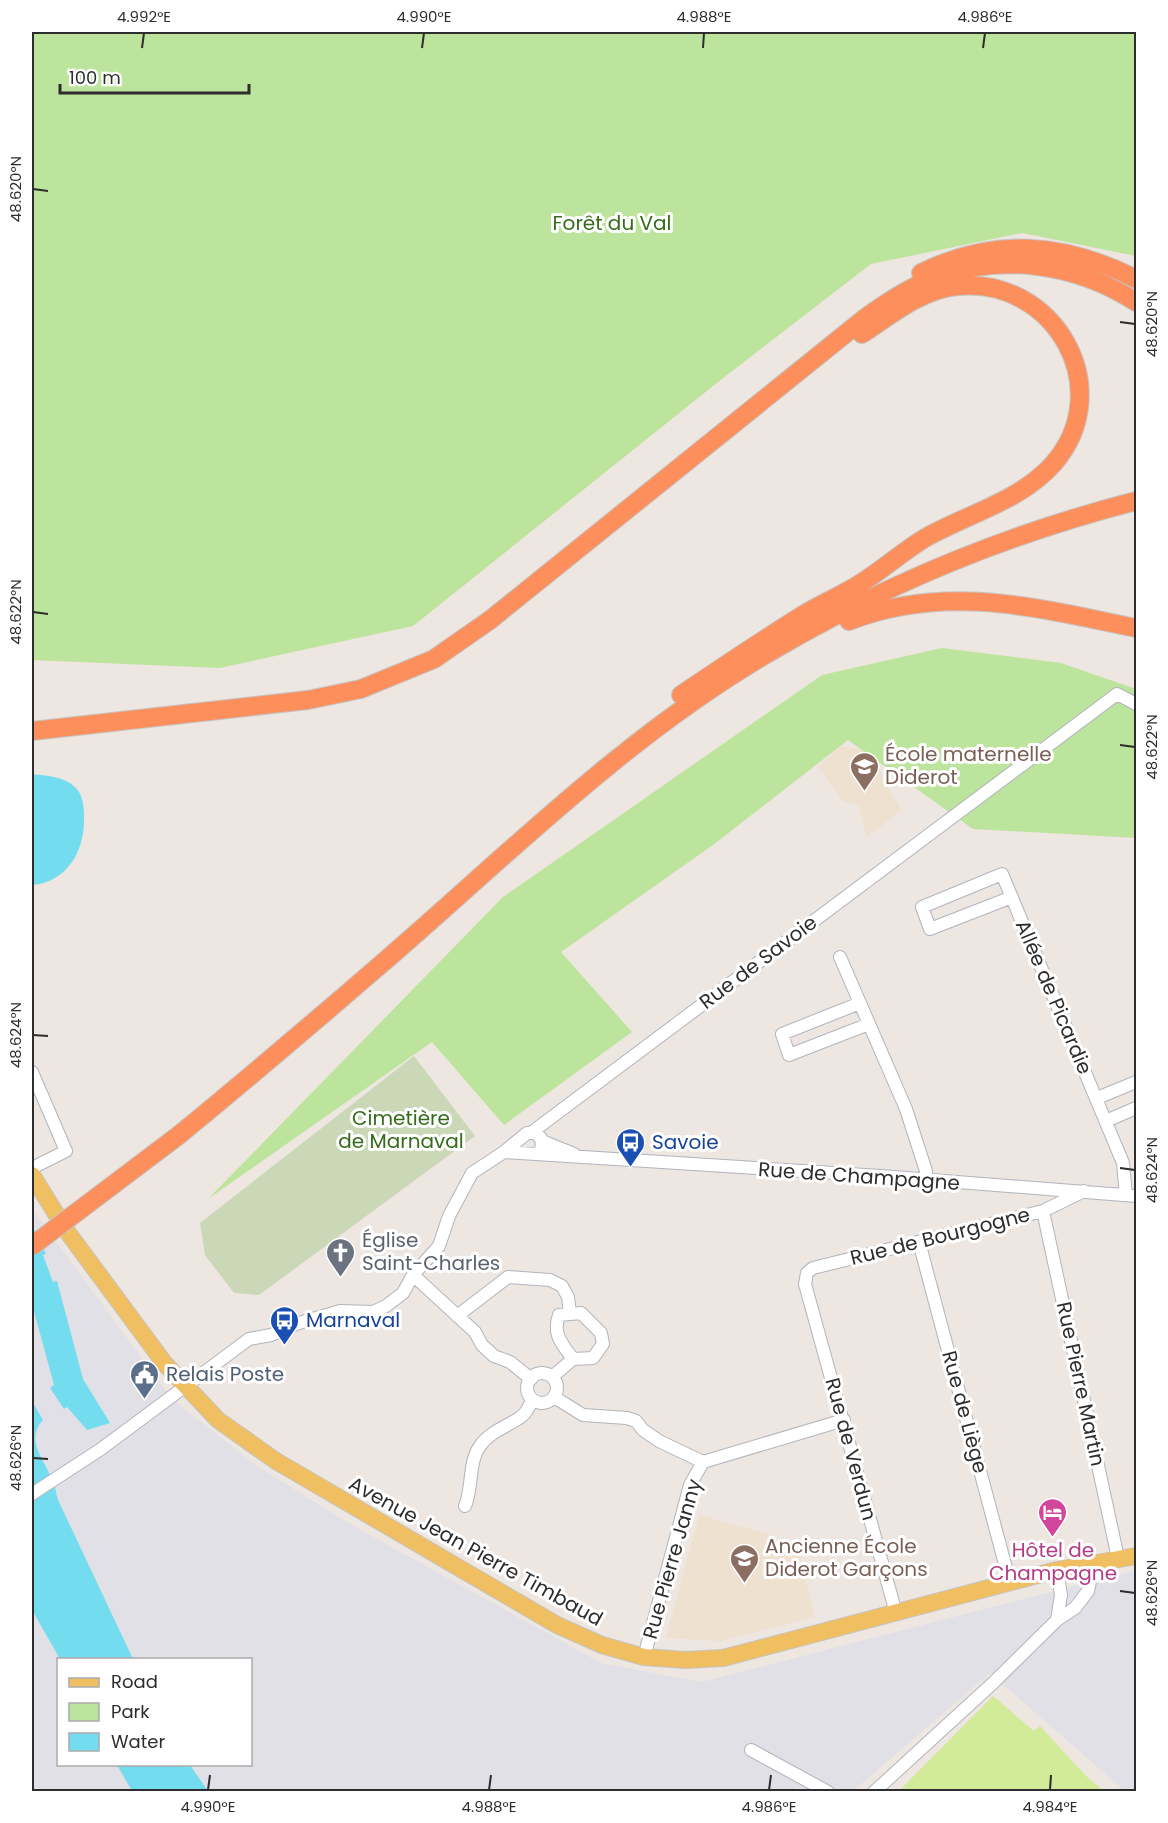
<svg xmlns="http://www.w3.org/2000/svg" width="1168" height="1823" font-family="Poppins,sans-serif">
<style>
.industrial{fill:#e1e0e7;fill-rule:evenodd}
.education{fill:#efe1d0}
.green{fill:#bde49d}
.cemetery{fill:#cbd8b7}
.pitch{fill:#d1eb99}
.water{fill:#74dcef}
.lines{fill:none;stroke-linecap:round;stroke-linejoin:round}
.minor-casing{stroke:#b0b4bd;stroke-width:14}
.major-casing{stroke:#c4c4c4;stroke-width:18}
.highway-casing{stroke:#c4c4c4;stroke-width:20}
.minor{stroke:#fff;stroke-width:12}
.major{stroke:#f0bf62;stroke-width:16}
.highway{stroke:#fd8f5c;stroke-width:18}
.highway-bridge-casing{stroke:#c4c4c4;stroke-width:20;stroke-linecap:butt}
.highway-bridge{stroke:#fd8f5c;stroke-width:18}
.ticks{fill:none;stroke:#2d2d2d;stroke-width:2}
.labels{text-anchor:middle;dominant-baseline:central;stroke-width:6;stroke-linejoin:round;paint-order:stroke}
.park-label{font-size:20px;fill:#356b1b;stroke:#fff}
.education-label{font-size:20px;fill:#785e54;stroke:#fff;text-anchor:start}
.street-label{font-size:20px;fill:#2d2d2d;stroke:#fff}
.transit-label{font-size:20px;fill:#164399;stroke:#fff;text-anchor:start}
.worship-label{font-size:20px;fill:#5b616d;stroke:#fff;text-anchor:start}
.service-label{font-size:20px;fill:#4e5e75;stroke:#fff;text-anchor:start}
.hotel-label{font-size:20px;fill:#b23c85;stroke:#fff}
.neatline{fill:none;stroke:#2d2d2d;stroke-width:2}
.ticks-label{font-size:15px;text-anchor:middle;fill:#2d2d2d}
</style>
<rect width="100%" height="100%" fill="#eee6e0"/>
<path class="industrial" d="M32,1209L172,1399L253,1463L343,1520L601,1663L702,1682L1136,1570V1791H1125L990,1673L853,1791H32ZM58,1660H250V1764H58Z"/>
<path class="education" d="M840,747L871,749L885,783L902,810L867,837L858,805L844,802L818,767Z
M699,1515L768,1534L799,1551L815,1617L720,1641L666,1638Z"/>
<path class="green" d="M32,32H1136V256L1022,233L871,264L718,382L413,626L220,668L32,660Z
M942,648L1061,663L1136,689V838L973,829L848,740L713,845L561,952L632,1032L504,1125L432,1042L208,1199L503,897L822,675Z"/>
<path class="cemetery" d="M414,1056L475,1136L259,1295L234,1293L205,1255L200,1223Z"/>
<path class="pitch" d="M993,1696L1034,1731L1040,1726L1086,1776L1104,1791H899Z"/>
<path class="water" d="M32,774C47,776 63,776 75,787C83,794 84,807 84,817C85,850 68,882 32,885Z
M32,1225L46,1254L43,1255L53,1282L57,1281L83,1379L110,1423L87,1430L67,1407L64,1409L50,1388L54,1385L32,1304Z
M32,1401L43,1420C25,1439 43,1458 51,1477C55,1484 56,1493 58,1500L133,1659H60L32,1610Z
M117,1765H190L208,1791H132Z"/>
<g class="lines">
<defs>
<path id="minor" d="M1012,897L930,929L922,907L1002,874L1123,1163L1126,1195
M840,957L906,1109L926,1171L925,1181
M860,1003L782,1034L789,1055L869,1024
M32,1072L66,1151L32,1168
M1097,1098L1136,1082
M1106,1121L1136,1108
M532,1132L1117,694L1136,704
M542,1141L574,1154
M504,1152L881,1176L1136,1196
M1043,1211L1118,1558
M919,1242L1010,1583
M413,1275L475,1332L482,1345L494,1356L510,1362L531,1379
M457,1316L508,1277L550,1280L562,1286L568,1297L570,1313
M527 1388a15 15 0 1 1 30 0a15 15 0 1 1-30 0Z
M552,1377L573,1359L593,1358L603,1344L601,1333L581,1313L559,1315C552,1334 562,1344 573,1359
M554,1397L583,1415L627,1418L636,1421L643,1430L659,1441L703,1462L844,1420
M32,1494L101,1449L249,1339L271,1335L296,1324L340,1311L373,1312L386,1306L403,1293L413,1275L439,1246L449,1216L472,1173L504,1152L527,1133H535L541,1138L542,1148L537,1154
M465,1506C473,1488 468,1462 480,1446C490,1431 509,1426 522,1416C527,1412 530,1405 532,1400
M1057,1570L1061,1595L1057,1620
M896,1613L805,1284L807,1273L813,1268L1043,1211L1084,1191
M644,1657L690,1485L703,1462
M751,1750L828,1792
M874,1792L993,1683L1057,1620L1075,1608L1088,1591L1094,1562"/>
<path id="major" d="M32,1175L66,1230L165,1364L218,1420L276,1461L557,1625L602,1645L644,1657L685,1660L723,1658L1057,1570L1136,1556"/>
<path id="highway" d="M921,273C995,237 1063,242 1136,279
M849,621C947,583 1038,608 1136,628
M681,695C721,668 761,641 803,615C821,604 840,596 858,585C881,571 902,552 925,538C967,514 1021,501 1054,463C1118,388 1054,277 958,286C922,289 891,315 862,334
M32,731L308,700L361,689L434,659L490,620L865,318C887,302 911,286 937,277C1004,253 1077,264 1136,302
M179,1135C246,1080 313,1023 379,966C508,855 626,735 775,649C887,584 1011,533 1136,501"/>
</defs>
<use href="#minor" class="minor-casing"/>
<use href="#major" class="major-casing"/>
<use href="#highway" class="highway-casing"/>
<use href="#minor" class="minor"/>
<use href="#major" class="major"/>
<use href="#highway" class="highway"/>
<defs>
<path id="highway-bridge" d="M32,1246L179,1135"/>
</defs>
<use href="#highway-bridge" class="highway-bridge-casing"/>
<use href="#highway-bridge" class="highway-bridge"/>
</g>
<path class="ticks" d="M142,48L144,33M422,48L424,33M703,48L704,33M983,48L985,33M33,189L48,191M1120,322L1135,324M33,612L48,614M1120,745L1135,747M33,1035L48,1036M1120,1168L1135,1170M33,1458L48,1459M1120,1591L1135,1593M208,1790L210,1775M489,1790L491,1775M769,1790L771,1775M1050,1790L1051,1775"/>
<defs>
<symbol id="school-pin" viewBox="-11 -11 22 30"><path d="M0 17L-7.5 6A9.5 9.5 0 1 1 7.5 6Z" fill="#8d6e63" stroke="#fff"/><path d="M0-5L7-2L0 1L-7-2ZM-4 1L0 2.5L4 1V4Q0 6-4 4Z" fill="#fff"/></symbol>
<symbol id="bus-pin" viewBox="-11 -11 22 30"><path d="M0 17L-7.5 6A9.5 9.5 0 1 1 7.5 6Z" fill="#1a4fb4" stroke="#fff"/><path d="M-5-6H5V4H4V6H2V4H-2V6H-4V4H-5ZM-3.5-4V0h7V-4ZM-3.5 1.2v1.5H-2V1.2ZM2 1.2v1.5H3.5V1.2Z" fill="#fff"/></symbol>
<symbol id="church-pin" viewBox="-11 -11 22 30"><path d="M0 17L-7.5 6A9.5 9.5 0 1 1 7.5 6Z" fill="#6b7280" stroke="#fff"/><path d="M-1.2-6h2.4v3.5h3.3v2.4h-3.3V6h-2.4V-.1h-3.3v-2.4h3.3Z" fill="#fff"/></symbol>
<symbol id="civic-pin" viewBox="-11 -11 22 30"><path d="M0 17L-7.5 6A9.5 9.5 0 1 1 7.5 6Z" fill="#5c6f8a" stroke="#fff"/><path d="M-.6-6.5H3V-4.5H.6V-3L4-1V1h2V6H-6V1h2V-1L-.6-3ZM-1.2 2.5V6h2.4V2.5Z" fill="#fff"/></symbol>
<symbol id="hotel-pin" viewBox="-11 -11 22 30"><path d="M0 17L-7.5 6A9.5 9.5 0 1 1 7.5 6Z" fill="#d1479c" stroke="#fff"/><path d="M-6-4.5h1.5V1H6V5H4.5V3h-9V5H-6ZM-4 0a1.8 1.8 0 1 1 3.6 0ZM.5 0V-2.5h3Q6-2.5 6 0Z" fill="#fff"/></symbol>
</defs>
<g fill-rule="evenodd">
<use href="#school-pin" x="848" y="750" width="33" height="45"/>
<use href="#bus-pin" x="614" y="1126" width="33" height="45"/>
<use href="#church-pin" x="324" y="1236" width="33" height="45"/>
<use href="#bus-pin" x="268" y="1304" width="33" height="45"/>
<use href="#civic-pin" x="128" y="1358" width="33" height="45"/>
<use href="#hotel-pin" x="1036" y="1496" width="33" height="45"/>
<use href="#school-pin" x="728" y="1542" width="33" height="45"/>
</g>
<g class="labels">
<g class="park-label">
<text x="612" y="223">Forêt du Val</text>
<text x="401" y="1118">Cimetière<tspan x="401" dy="23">de Marnaval</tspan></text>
</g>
<g class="education-label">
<text x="885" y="754">École maternelle<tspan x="885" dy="23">Diderot</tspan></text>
<text x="765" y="1546">Ancienne École<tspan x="765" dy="23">Diderot Garçons</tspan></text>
</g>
<g class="street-label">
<text transform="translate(758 962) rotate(-37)">Rue de Savoie</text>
<text transform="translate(1054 997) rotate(67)">Allée de Picardie</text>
<text transform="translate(859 1176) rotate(4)">Rue de Champagne</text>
<text transform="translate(940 1236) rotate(-14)">Rue de Bourgogne</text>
<text transform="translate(1081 1384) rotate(78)">Rue Pierre Martin</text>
<text transform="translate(965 1412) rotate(75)">Rue de Liège</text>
<text transform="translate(851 1449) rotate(75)">Rue de Verdun</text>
<text transform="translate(476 1551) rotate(29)">Avenue Jean Pierre Timbaud</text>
<text transform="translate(672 1559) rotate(-74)">Rue Pierre Janny</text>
</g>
<g class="transit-label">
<text x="652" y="1142">Savoie</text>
<text x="306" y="1320">Marnaval</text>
</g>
<g class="worship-label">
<text x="362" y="1240">Église<tspan x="362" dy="23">Saint-Charles</tspan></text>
</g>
<g class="service-label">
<text x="166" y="1374">Relais Poste</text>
</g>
<g class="hotel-label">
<text x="1053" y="1550">Hôtel de<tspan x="1053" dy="23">Champagne</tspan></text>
</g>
</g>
<rect width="1168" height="1823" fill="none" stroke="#ffffff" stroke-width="66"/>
<rect x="57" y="1658" width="195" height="108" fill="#ffffff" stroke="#ababab" stroke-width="1.5"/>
<rect x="69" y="1678" width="30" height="9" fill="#f0bf62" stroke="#ababab" stroke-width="1.5"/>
<text x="111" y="1688" font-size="18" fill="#2d2d2d">Road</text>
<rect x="69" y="1703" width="30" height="18" fill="#bde49d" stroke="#ababab" stroke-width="1.5"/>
<text x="111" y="1718" font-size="18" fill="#2d2d2d">Park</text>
<rect x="69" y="1733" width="30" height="18" fill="#74dcef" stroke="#ababab" stroke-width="1.5"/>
<text x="111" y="1748" font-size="18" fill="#2d2d2d">Water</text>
<path d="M60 84v9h189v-9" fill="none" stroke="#2d2d2d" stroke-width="3"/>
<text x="69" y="84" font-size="18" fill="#2d2d2d" stroke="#ffffff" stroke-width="4.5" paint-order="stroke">100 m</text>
<rect x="33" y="33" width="1102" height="1757" class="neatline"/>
<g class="ticks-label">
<text x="144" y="22">4.992°E</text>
<text x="424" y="22">4.990°E</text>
<text x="704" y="22">4.988°E</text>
<text x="985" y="22">4.986°E</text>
<text transform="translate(16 189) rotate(-90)" y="5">48.620°N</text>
<text transform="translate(1152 324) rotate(-90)" y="5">48.620°N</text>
<text transform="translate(16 612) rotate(-90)" y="5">48.622°N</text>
<text transform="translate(1152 747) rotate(-90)" y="5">48.622°N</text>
<text transform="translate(16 1035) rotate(-90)" y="5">48.624°N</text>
<text transform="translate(1152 1170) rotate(-90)" y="5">48.624°N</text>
<text transform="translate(16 1458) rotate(-90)" y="5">48.626°N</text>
<text transform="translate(1152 1593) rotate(-90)" y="5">48.626°N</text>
<text x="208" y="1812">4.990°E</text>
<text x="489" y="1812">4.988°E</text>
<text x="769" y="1812">4.986°E</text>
<text x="1050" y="1812">4.984°E</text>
</g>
</svg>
